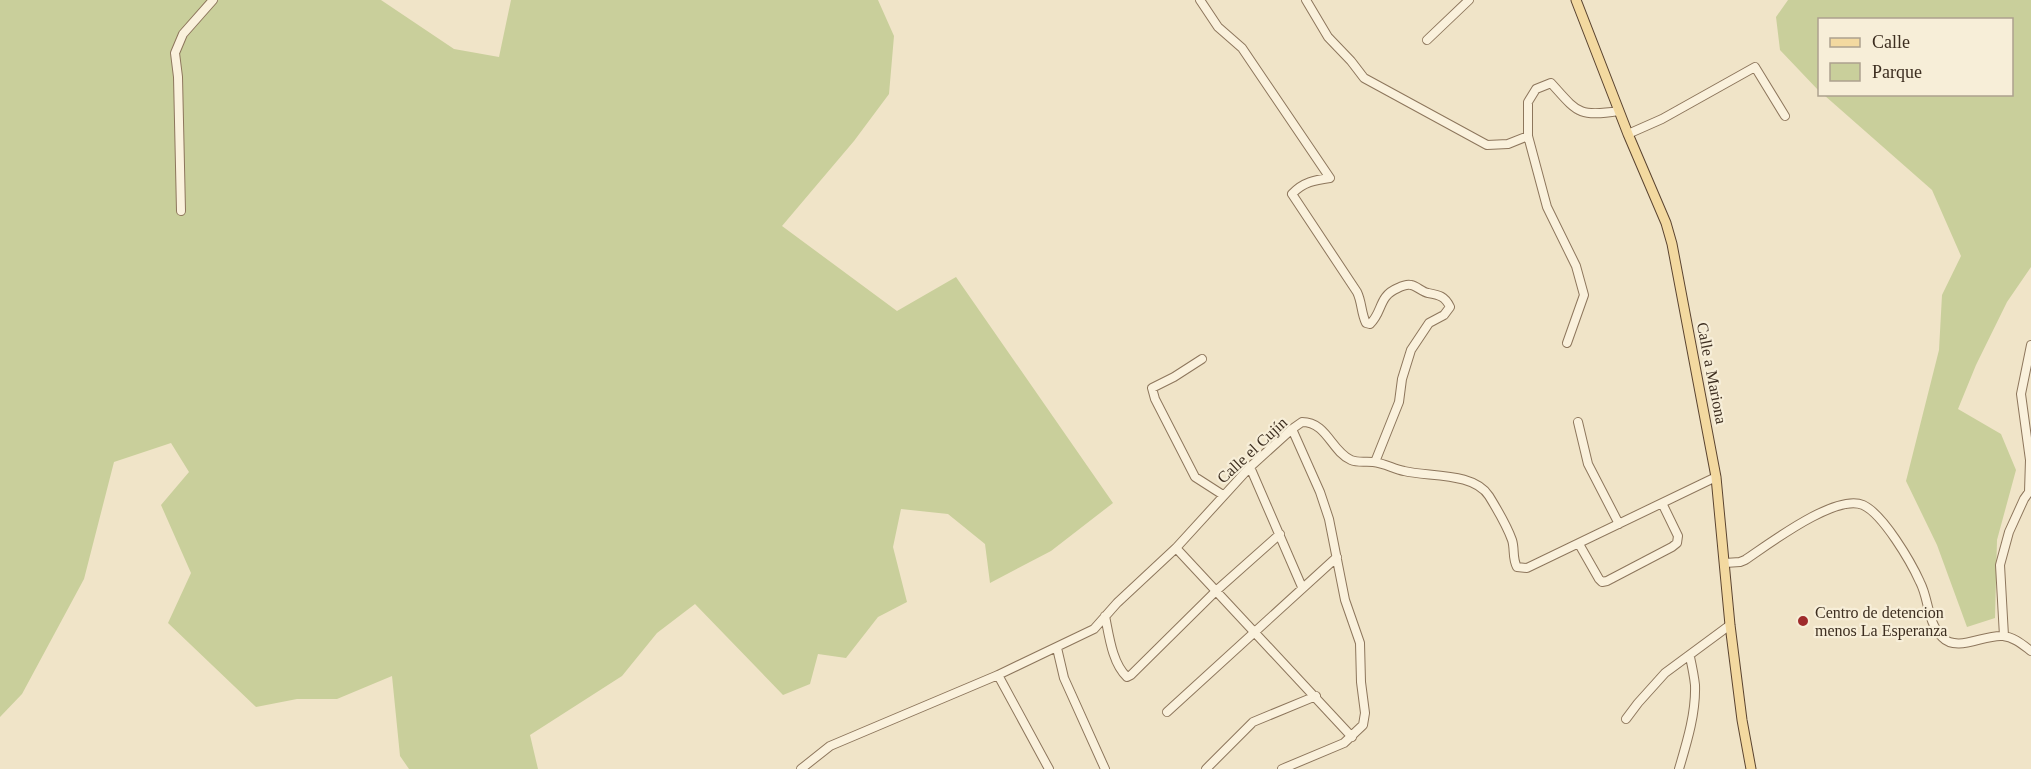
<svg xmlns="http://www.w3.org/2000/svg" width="2031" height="769" font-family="'Times New Roman',serif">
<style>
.green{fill:#c9cf9b}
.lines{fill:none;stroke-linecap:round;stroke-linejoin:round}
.minor-casing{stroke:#8d765c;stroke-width:10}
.major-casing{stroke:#5b4430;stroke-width:11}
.minor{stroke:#faf1dc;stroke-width:8}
.major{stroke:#f3d9a0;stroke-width:9}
.poi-dot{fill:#9e2a2b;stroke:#f7eed8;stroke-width:2}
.labels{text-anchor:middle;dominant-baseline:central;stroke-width:4.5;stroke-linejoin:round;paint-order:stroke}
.street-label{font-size:16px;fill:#3d2e20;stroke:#f7eed8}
.poi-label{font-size:16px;fill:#3d2e20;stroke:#f7eed8;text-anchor:start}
</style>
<rect width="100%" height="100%" fill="#f0e4c8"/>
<path class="green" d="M0,0H381L454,49L499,57L511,0H878L894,36L889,94L854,141L782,226L897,311L956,277L1113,503L1051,551L990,583L985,544L948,514L901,509L893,547L907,602L878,617L846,658L818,654L810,684L783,695L695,604L657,633L622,676L530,735L538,769H409L400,756L392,676L337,699H297L256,707L168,623L191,573L161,505L189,472L171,443L114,462L84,579L22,694L0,717Z
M1788,0H2031V267L2007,302L1976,365L1958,409L2001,434L2016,470L1997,540L1995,618L1967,627L1937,545L1906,481L1939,350L1942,295L1961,256L1932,190L1824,95L2012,94V20H1820L1819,91L1780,50L1776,17Z"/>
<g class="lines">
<defs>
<path id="minor" d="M1200,0L1218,27L1242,48L1330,178C1315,180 1303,182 1292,194L1357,292C1362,302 1361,313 1366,323L1370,324C1383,312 1378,296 1398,288C1402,286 1407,284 1411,285C1417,286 1422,292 1428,293C1439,295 1445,296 1450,307L1444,315L1429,323L1411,350L1402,379L1399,402L1375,462
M1306,0L1328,37L1351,61L1364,78L1487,145L1508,144L1528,136
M1427,40L1469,0
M1628,134L1662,119L1755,67L1785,116
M181,211L178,77L175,53L183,34L213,0
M1567,343L1584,295L1576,266L1547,207L1528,136V102L1536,89L1551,83C1578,113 1578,117 1619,111
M1202,359L1174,377L1152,388L1155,399L1195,477L1223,495
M1578,422L1588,464L1619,524
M1250,467L1302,587
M1579,544L1599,579L1602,582L1607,581L1672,547L1677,543L1678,536L1662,503
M1176,548L1352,737
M1725,563L1740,562L1745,560C1769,544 1836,493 1863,505C1883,514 1911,562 1920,582C1929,599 1927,622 1942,637C1957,653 1984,634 2003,636C2014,637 2023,645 2031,651
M1105,616C1109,635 1112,663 1127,677L1131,675L1217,590L1280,534
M2004,636L2000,565L2009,532L2024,499L2029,492L2030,460L2021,394L2031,345
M1057,648L1064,678L1105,769
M998,675L1049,769
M1167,712L1337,557
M1626,719L1638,703L1665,673L1730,625
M801,769L830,746L998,675L1094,629L1117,603L1176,548L1250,467L1292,429L1302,422C1327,422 1331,451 1351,460C1358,463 1366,461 1373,462C1384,463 1394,469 1404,471C1429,477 1474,472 1489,496C1497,509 1507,526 1512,540C1515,549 1512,558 1517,567L1527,568L1716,477
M1206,769L1253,722L1316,696
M1282,769L1344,743L1363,725L1365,713L1361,682L1360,643L1345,600L1329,519L1320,492L1292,429
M1679,769C1687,742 1696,713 1695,685C1694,676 1692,666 1690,657"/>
<path id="major" d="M1576,0L1628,134L1666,223L1672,244L1716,477L1730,625L1742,720L1751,769"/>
</defs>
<use href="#minor" class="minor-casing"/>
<use href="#major" class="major-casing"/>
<use href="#minor" class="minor"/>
<use href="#major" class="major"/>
</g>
<circle class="poi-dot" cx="1803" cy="621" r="6"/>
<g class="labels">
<g class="street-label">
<text transform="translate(1712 373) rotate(79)">Calle a Mariona</text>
<text transform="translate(1252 450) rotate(-43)">Calle el Cujín</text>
</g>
<g class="poi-label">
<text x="1815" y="612">Centro de detencion<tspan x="1815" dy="18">menos La Esperanza</tspan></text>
</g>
</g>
<rect x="1818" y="18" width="195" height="78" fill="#f7eed8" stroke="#ada18e" stroke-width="1.5"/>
<rect x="1830" y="38" width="30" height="9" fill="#f3d9a0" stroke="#ada18e" stroke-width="1.5"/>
<text x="1872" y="48" font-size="18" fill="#3d2e20">Calle</text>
<rect x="1830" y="63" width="30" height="18" fill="#c9cf9b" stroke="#ada18e" stroke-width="1.5"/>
<text x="1872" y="78" font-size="18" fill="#3d2e20">Parque</text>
</svg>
